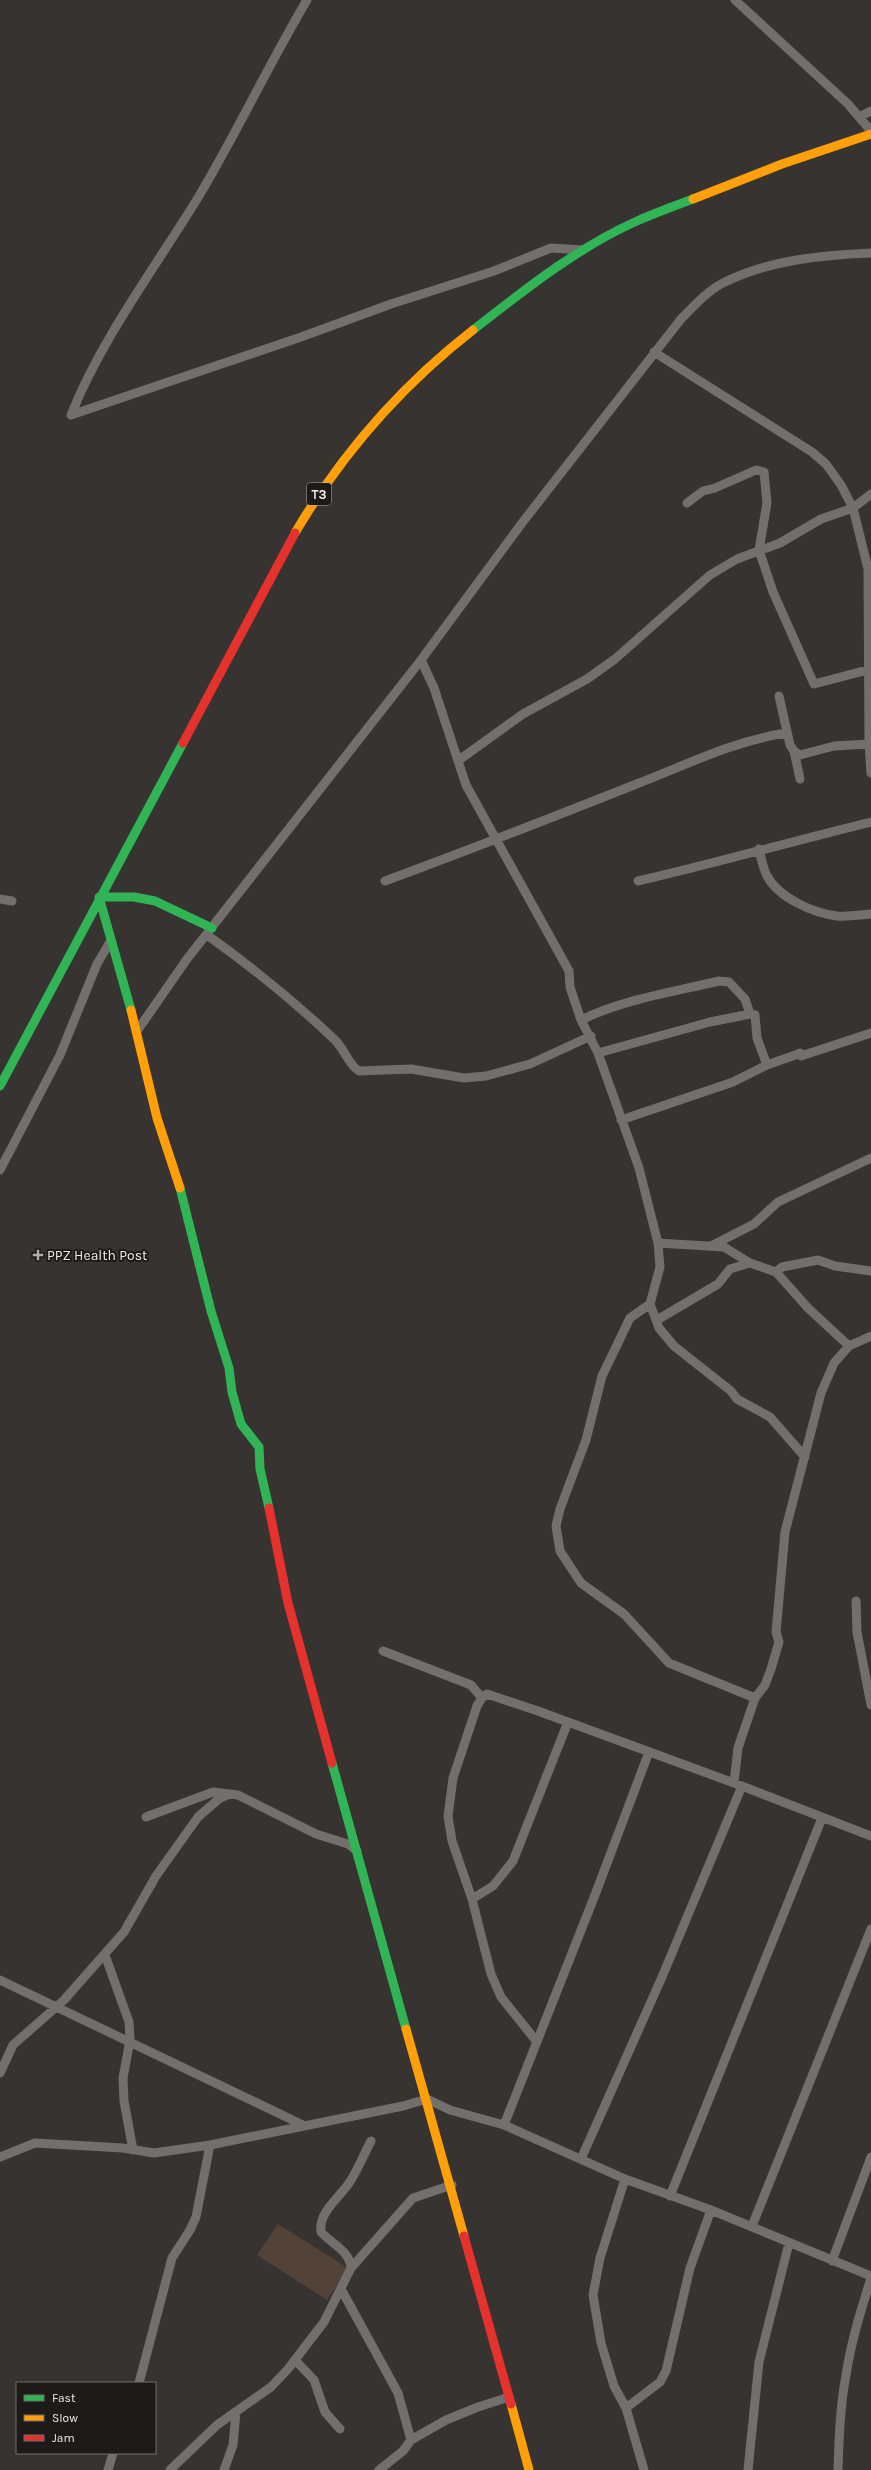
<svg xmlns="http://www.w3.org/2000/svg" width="871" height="2470" font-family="Karla,sans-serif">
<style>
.garden{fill:#524238}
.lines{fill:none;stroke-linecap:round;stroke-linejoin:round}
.street{stroke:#726f6d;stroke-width:9}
.fast{stroke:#30b455;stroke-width:9}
.slow{stroke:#ff9f0a;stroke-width:9}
.jam{stroke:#e5322d;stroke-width:9}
.poi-dot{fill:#aeaba9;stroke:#1d1a19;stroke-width:1.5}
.labels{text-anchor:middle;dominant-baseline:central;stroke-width:4;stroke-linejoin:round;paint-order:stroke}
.shield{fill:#1d1a19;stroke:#b0acab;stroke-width:1}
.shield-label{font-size:13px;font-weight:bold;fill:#efebe9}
.poi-label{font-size:14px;fill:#efebe9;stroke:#1d1a19;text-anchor:start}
</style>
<rect width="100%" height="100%" fill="#363331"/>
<path class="garden" d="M278,2224L348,2268L327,2300L257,2255Z"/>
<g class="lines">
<path class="street" d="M735,0L848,104L871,131
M859,117L871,111
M654,352L812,452L826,464L841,485L853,508L868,569L869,744L871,773
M71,415L301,337L391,304L494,271L551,248L583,250
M71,415C103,336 155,268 199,196C237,132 269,64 307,0
M687,503L703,491L715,488L756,470L764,472L767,503L759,550L773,592L814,684L871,669
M421,660L434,688L466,785L569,971L570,987L581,1020L598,1053L639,1168L658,1243L660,1267L650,1304L630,1318L602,1376L586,1440L560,1509L556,1526L560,1551L581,1583L624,1614L669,1663L755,1698L765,1685L771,1669L779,1642L776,1632L785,1532L821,1393L834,1363L849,1346L871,1336
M779,696L790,745L794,751L800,755L834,746L869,744
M794,751L800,779
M459,760L523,714L587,679L615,659L710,575L737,559L780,543L821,519L853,508L871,494
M759,849C761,858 763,868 767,876C779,898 813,913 837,916C848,917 860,915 871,914
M385,881C469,850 551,818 634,785C684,766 733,741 786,733
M638,881C716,863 793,841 871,822
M0,899L12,901
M207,935C252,967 295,1002 335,1040C345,1050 348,1064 359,1071L411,1069L464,1078L486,1076L530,1064L591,1036
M581,1020C625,999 673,992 719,981L729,982L745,999L750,1014L755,1015L757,1038L767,1065
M137,1031L187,959L421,660L522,523L681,319C694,306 708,290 725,282C769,260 823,255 871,253
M598,1053L710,1022L750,1014
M621,1120L733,1082L767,1065L798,1054L800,1053L801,1056L871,1033
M0,1170L60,1055L97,964L110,942
M658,1243L724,1247L750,1263L776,1272L808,1308L849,1346
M713,1245L754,1224L778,1202L871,1158
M776,1272L782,1267L818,1260L835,1266L871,1271
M650,1304L659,1328L674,1346L731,1391L737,1399L770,1417L805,1457
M657,1320L718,1284L730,1269L750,1263
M856,1601L857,1632L871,1705
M383,1651L471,1685L482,1698
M734,1783L738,1748L755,1698
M146,1817L213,1792L238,1795L316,1834L348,1844L357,1851
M472,1899L493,1886L513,1861L568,1722
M105,1955L129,2022L130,2040L123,2078L124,2101L133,2150
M0,1980L303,2125
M537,2042L501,1997L491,1974L472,1899L452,1841L448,1816L453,1778L477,1706L482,1698L487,1694L538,1711L734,1783L871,1836
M0,2073L13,2045L64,2000L124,1932L156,1876L198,1817L220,1798L230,1794
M504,2125L595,1895L649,1752
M0,2157L35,2143L123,2148L154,2153L210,2145L403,2106L427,2099L450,2110L504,2125L625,2179L711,2210L871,2276
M581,2159L662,1977L742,1786
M625,2179L600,2258L593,2295L601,2343L614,2386L626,2408L644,2470
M670,2196L822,1818
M752,2226L871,1929
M832,2261L871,2157
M351,2268L413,2198L452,2185
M341,2289L398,2393L411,2440
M295,2360L314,2380L325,2412L340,2429
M139,2383L172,2258L190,2230L196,2217L210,2145
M626,2408L660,2382L666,2371L690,2268L711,2210
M108,2470L113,2453
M170,2470L217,2425L271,2387L288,2369L324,2322L351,2268C350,2251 332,2244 321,2232C318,2211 342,2196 351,2180C359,2167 364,2154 371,2141
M224,2470L233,2445L236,2412
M379,2470L403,2451L411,2440L446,2420L478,2407L509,2397
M748,2470L759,2362L789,2243
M838,2470C839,2438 840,2407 846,2375C851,2342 861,2310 871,2278"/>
<path class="fast" d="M473,330C523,291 578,247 637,221C655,213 674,206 693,199
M131,1010L99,897H134L155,901L212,928
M0,1086L183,743
M180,1188L211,1311L229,1368L232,1392L241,1424L259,1447L260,1469L269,1508
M332,1763L406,2029"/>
<path class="slow" d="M693,199L782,164L871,134
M295,533C341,455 401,386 473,330
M131,1010L157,1118L180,1188
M406,2029L464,2236
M511,2404L529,2470"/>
<path class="jam" d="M183,743L295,533
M269,1508L288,1603L332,1763
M464,2236L511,2404"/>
</g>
<path class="poi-dot" d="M36 1249h4v4h4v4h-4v4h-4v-4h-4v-4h4z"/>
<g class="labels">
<rect class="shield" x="307" y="483" width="24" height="22" rx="3"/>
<g class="shield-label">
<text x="319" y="494">T3</text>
</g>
<g class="poi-label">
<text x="47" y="1255">PPZ Health Post</text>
</g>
</g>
<rect x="16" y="2382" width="140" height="72" fill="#1d1a19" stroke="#716e6c"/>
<rect x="24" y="2395" width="20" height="6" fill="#30b455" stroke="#716e6c"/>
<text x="52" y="2402" font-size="12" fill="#efebe9">Fast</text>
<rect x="24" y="2415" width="20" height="6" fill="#ff9f0a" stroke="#716e6c"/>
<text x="52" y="2422" font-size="12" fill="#efebe9">Slow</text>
<rect x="24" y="2435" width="20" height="6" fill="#e5322d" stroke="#716e6c"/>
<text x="52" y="2442" font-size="12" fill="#efebe9">Jam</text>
</svg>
